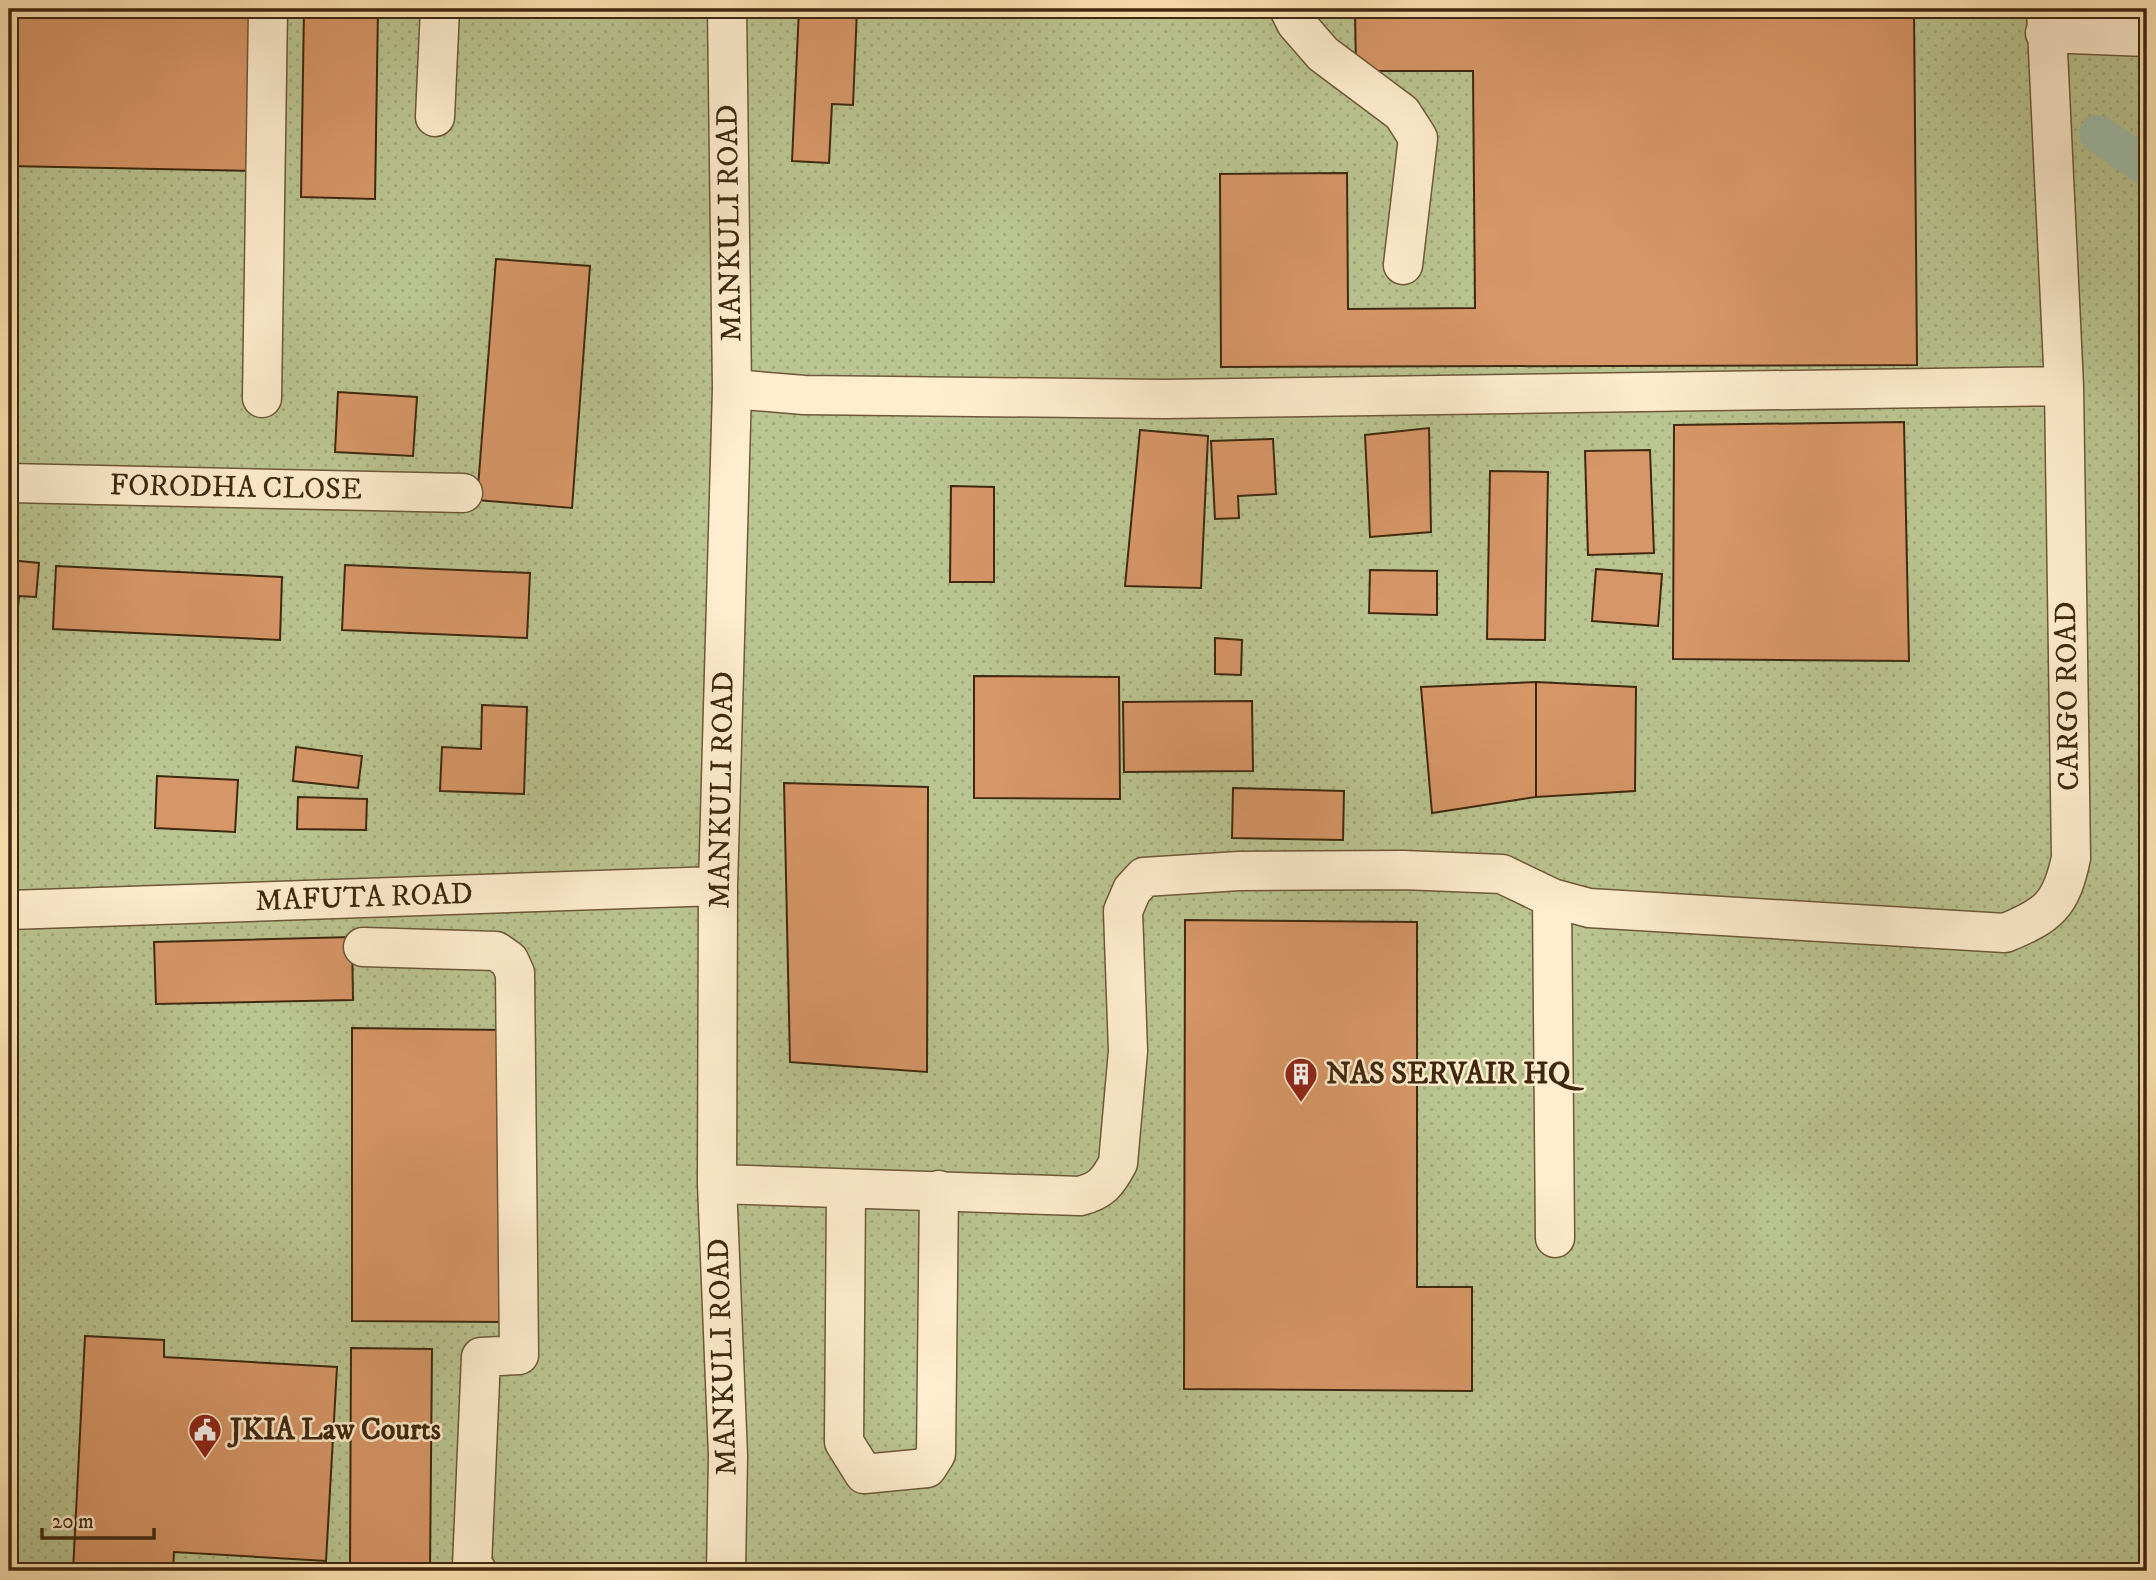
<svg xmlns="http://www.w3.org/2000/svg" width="2156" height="1580" font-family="'IM FELL DW Pica',serif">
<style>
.grass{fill:url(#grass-dots);stroke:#7c7650;stroke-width:2}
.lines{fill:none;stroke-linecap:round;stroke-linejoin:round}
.canal{stroke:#a0bfab;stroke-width:38}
.building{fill:#d79667;stroke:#3f280f;stroke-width:2}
.minor-casing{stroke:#6f5738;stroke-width:41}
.minor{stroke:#feedce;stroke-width:38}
.labels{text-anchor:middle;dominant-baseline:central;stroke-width:5;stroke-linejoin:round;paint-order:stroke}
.street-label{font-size:30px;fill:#3f280f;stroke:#feedce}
.poi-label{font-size:30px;font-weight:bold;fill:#3f280f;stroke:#feedce;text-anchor:start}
</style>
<defs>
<pattern id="grass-dots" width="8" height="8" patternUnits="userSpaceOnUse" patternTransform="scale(1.75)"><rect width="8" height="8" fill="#bac591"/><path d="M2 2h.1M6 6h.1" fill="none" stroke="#a1a97c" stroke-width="1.8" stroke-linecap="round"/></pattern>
</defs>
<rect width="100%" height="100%" fill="#fee4b3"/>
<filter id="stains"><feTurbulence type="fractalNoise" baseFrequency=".00286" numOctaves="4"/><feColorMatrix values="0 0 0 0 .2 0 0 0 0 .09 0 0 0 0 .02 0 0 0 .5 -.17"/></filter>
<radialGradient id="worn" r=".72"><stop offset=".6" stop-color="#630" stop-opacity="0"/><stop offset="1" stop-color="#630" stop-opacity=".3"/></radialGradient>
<path class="grass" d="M9,9H2147V1571H9Z"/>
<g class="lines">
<path class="canal" d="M2098,134L2147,167"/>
</g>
<path class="building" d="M9,9H258L256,171L9,166Z
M304,9H378L375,199L301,197Z
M799,9H857L853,105L832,104L829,163L792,161Z
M1355,9H1914L1917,365L1221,367L1220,174L1347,173L1348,309L1475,308L1473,71H1356Z
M496,259L590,266L572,508L477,500Z
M338,392L417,397L413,456L335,452Z
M1904,422L1909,661L1673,659L1674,425Z
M1429,428L1431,532L1370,537L1365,435Z
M1140,430L1208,436L1201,588L1125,586Z
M1273,439L1276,494L1238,496L1239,518L1215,519L1211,441Z
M1650,450L1654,553L1588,555L1585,451Z
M1490,471L1548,472L1545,640L1487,639Z
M951,486L994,487V582H950Z
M9,560L39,563L36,597L19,596L9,713Z
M345,565L530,573L527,638L342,630Z
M56,566L282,577L280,640L53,629Z
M1596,569L1662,574L1658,626L1592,621Z
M1370,570L1437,571V615L1369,613Z
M1215,638L1242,640L1241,675L1215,674Z
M974,676L1119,677L1120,799L974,798Z
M1536,682L1636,687L1635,791L1536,797Z
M1536,682V797L1432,813L1421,687Z
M1252,701L1253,771L1124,772L1123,702Z
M482,705L527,707L524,794L440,791L442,747L481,749Z
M296,747L362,756L358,788L293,781Z
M157,776L238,780L235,832L155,828Z
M784,783L928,787L927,1072L790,1062Z
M1233,788L1344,791L1343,840L1232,838Z
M298,797L367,799L366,830L297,829Z
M1185,920L1417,922V1287H1472V1391L1184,1389Z
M352,937L353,1000L156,1004L154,942Z
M352,1028L503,1030L504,1322L352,1321Z
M85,1336L164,1340V1357L337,1367L326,1561L174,1552L173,1571H73Z
M351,1348L432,1349L430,1571H350Z"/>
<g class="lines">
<defs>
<path id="minor" d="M1289,9L1296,23L1323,54L1402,113L1418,138L1403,265
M2045,33L2147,37
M435,117L440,9
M732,389L804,395L1164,399L2064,386
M262,398L268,9
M9,483L463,493
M1552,898L1555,1238
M9,910L718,886
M363,947L496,951L509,960L515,973L519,1355L481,1357L472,1566L477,1571
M717,1184L1080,1196C1101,1191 1108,1182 1118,1163L1128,1051L1123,911L1132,890L1144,877L1239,871L1403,870L1502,874L1552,898L1589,908L2005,933C2049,915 2061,905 2071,858L2064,386L2046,9
M846,1191L844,1442L864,1474L927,1468L936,1454L939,1190
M726,1571L728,1456L717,1184L718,886L732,389L727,9"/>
</defs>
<use href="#minor" class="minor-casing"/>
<use href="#minor" class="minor"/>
</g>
<defs>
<symbol id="building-pin" viewBox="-11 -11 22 30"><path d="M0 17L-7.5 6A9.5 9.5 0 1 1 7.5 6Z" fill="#8f2418" stroke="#feedce"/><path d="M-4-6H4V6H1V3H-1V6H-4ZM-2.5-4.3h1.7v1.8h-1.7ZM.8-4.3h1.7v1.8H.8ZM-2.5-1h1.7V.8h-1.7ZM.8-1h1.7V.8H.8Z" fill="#fff"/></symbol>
<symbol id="civic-pin" viewBox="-11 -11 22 30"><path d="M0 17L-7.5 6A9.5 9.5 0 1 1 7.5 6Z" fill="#8f2418" stroke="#feedce"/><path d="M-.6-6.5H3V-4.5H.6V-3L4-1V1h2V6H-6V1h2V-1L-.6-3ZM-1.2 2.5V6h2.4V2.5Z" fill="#fff"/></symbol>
</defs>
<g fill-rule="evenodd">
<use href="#building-pin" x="1282" y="1055" width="38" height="52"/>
<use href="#civic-pin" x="186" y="1411" width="38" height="52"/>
</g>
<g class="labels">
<g class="street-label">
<text transform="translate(730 223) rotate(-91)">MANKULI ROAD</text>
<text transform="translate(236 488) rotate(1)">FORODHA CLOSE</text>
<text transform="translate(2068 696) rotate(-91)">CARGO ROAD</text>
<text transform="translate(722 790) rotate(-89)">MANKULI ROAD</text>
<text transform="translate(364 898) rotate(-2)">MAFUTA ROAD</text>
<text transform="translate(723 1357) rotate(-92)">MANKULI ROAD</text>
</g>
<g class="poi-label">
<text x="1326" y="1074">NAS SERVAIR HQ</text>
<text x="230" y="1430">JKIA Law Courts</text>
</g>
</g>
<rect width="2156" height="1580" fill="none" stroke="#fee4b3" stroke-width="35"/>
<rect x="10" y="10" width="2135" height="1559" fill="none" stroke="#3f280f" stroke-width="3.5"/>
<rect x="18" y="18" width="2121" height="1545" fill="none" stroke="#3f280f" stroke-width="2"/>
<path d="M42 1528v10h112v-10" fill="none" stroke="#3f280f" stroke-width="3.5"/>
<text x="52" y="1528" font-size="21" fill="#3f280f" stroke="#feedce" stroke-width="5" paint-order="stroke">20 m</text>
<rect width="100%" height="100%" filter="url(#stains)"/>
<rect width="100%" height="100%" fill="url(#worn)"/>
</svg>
